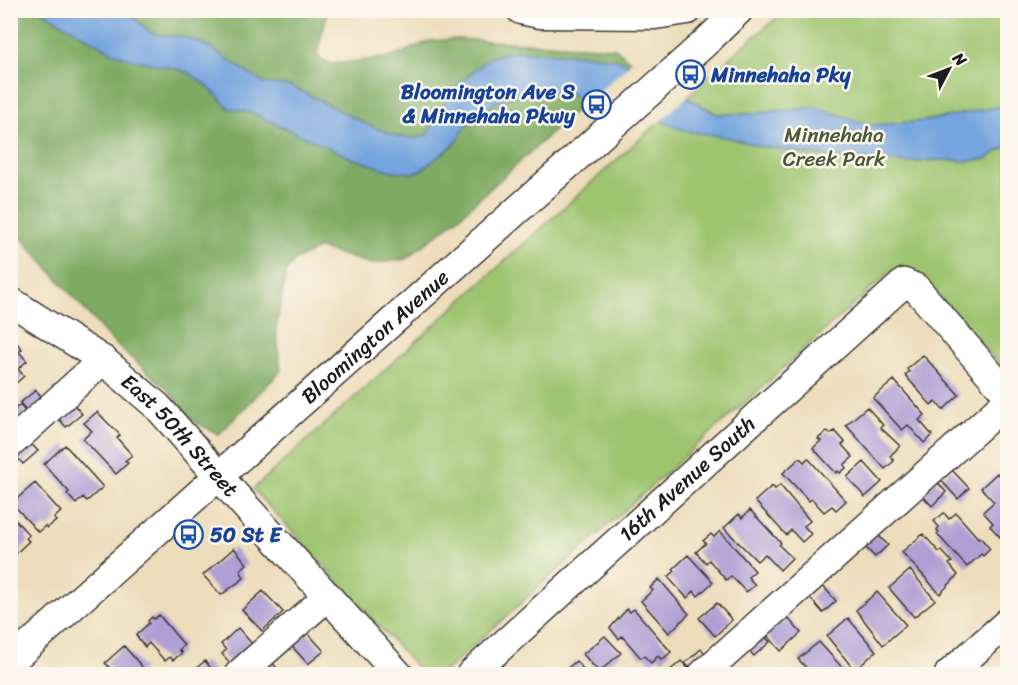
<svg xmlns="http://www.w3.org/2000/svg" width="1018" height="685" font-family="Sriracha,sans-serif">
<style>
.green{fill:#9ec470;stroke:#5d7046;stroke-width:1.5}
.forest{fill:#7eaa62;stroke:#4d633f;stroke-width:1.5}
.water{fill:#74a4de;stroke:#48607d;stroke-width:1.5}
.pier{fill:#edb}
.building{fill:#b09ed4}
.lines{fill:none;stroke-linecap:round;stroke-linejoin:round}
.minor-casing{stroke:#3c3934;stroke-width:31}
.minor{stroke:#fff;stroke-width:28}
.labels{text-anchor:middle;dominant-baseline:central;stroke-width:5;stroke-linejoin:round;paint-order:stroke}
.transit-label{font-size:21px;font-weight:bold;fill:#164399;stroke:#fbf7ec;text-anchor:start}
.park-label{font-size:21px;fill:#4a5739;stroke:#fbf7ec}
.street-label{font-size:21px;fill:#1c1c1c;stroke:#fbf7ec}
</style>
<rect width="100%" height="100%" fill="#fbf7ec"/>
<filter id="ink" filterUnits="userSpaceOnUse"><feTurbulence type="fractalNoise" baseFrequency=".0167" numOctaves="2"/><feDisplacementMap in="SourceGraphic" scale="12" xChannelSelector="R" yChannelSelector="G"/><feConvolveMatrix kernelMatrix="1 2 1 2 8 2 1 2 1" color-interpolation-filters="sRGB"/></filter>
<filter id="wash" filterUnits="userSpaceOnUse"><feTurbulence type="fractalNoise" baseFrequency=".008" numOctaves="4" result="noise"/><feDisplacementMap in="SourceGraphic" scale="24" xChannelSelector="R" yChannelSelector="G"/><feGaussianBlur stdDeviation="1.35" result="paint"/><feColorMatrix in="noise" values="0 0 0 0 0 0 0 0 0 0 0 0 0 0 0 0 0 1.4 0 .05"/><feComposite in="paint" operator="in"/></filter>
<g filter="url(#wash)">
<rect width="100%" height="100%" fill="#edb"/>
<path class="green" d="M785,11H1007V373L921,276L907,267L890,272L442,674H423L253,489L737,51Z"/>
<path class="forest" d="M171,10L179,16L199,19L217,11H328L317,52L319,58L332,64L392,57L429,41L457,39L615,48L630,61L457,219L406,259L371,264L319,248L295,260L286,272L276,329L281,371L219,434L194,422L168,390L112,341L20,236L11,230L10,11Z"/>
<path class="water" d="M41,11H126L153,34L183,37L201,43L214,50L263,83L291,86L368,125L399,137L417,138L427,135L452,90L489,58L504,53L517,51L589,55L620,60L717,114H747L816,107L870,125L925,121L1007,105V146L986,159L973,161L938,160L906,163L812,155L759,146L726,137L686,131L595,95L537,93L517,95L494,103L465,127L456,143L420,171L412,173L392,171L351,158L252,113L229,108L206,85L189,73L177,69L131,59L112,52Z"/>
<path class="pier" d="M631,63L689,95L657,124L592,98Z"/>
<g id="blocks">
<path class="building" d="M15,341L22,349L19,352L27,361L18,369L24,376L13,386L10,382V345Z
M923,355L959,395L943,410L935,401L931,405L905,375L909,372L907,369Z
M894,380L925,415L919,420L932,435L924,443L908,425L902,430L873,398Z
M36,390L44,400L29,413L20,403Z
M67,397L82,414L66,427L52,411Z
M20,405L27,414L13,427L10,424V413Z
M867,407L883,425L880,427L900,446L890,456L894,461L885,469L846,425Z
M97,412L120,435L117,438L132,455L125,461L128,463L116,474L83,439L92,431L84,423Z
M827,431L830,434L835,431L845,442L842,445L853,457L844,465L846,468L840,473L838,471L836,473L813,448L821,441L818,439Z
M24,436L38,451L23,464L10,450Z
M65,445L103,487L87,501L83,497L76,504L67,494L69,492L44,464Z
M800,458L804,462L808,458L846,501L836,510L832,506L824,512L812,499L809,501L783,473Z
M864,462L882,482L865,497L847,477Z
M951,469L969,488L958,499L940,479Z
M997,473L1008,485V530L1000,537L990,526L993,523L983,512L994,502L981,488Z
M933,478L946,492L932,506L918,491Z
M35,483L61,512L54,518L56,521L47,528L45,526L38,532L12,503Z
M780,485L810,521L804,526L811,534L802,542L791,530L786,535L755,501L772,486L775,489Z
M750,510L781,543L779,545L792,558L780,570L765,554L757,561L724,528L739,514L742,518Z
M944,513L949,519L956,513L978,538L980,537L990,549L983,556L981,554L967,567L937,534L939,532L937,530L939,527L934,521Z
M10,514L29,535L26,538L29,541L12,557Z
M720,531L755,571L748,577L755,585L746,592L731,576L726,580L709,560L706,563L696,552L706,543L703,541L711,534L714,537Z
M874,531L888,545L875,557L861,543Z
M923,534L939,552L942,551L952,562L949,564L958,575L940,594L902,552Z
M234,548L247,564L240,570L244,578L221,595L203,575Z
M688,555L713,582L698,596L694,591L687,598L668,577L675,571L673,569Z
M910,570L935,600L914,617L889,588Z
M659,579L689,614L669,633L641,601L653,590L650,588Z
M823,586L836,601L823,613L810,598Z
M263,591L283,612L262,631L242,610Z
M877,592L906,625L883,645L856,610Z
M717,603L732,620L715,636L699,618Z
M627,609L630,612L634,609L671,652L662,660L658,656L651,663L644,656L641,658L622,636L619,639L610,628Z
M159,615L184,645L179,650L182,653L173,660L170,657L165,661L149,643L145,647L136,635L149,623L148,621L152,617L154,619Z
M787,617L801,633L781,651L767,635Z
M848,618L876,651L855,671L827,636Z
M238,628L253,645L231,664L222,654L226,650L221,644Z
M303,628L324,651L308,664L287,641Z
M761,632L770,642L754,656L745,646Z
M605,636L621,653L599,672L583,654Z
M819,642L848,674H812L798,659Z
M124,646L144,669L138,674H116L105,663Z
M701,649L711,659L695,674L685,663Z
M269,659L282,674H252Z
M205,661L216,674H189Z
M576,661L588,674H561Z
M681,661L694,674H666Z"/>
</g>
</g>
<g filter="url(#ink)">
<use href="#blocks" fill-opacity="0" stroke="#3c3934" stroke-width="1.5"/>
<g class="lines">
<defs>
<g id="minor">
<path d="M521,10L540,14L655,15L688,10"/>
<path id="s1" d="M10,301L103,360L158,407L237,497L398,674"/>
<path d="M10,444L103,360"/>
<path id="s2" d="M10,662L706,42L739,10"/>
<path d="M239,674L328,596"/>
<path id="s3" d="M471,674L904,283L916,288L1008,395"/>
<path d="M703,674L1008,401"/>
<path d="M949,674L1008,622"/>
</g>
</defs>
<use href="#minor" class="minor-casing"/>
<use href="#minor" class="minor"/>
</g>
</g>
<defs>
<symbol id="bus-ring" viewBox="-11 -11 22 22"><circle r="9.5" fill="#fbf7ec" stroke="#1a4fb4" stroke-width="1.5"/><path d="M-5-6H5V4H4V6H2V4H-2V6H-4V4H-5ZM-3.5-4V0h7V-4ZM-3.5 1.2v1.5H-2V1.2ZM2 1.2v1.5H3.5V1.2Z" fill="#1a4fb4"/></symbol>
</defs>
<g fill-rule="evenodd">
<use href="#bus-ring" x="674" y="58" width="33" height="33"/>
<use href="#bus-ring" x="580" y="88" width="33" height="33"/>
<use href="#bus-ring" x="172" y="518" width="33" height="33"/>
</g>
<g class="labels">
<g class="transit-label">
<text x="711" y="75">Minnehaha Pky</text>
<text x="575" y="92" text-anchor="end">Bloomington Ave S<tspan x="575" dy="24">&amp; Minnehaha Pkwy</tspan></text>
<text x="210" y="535">50 St E</text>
</g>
<g class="park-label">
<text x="834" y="135">Minnehaha<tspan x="834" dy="24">Creek Park</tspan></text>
</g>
<g class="street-label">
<text stroke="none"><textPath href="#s2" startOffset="489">Bloomington Avenue</textPath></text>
<text stroke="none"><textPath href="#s1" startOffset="218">East 50th Street</textPath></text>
<text stroke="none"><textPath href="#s3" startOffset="291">16th Avenue South</textPath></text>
</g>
</g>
<rect width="1018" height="685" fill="none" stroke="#fbf7ec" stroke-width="36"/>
<g transform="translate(949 69) rotate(48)" stroke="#fbf7ec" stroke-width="4.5" paint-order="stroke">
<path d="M0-4.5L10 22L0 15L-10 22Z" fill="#1c1c1c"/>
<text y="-9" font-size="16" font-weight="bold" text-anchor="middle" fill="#1c1c1c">N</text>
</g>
</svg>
